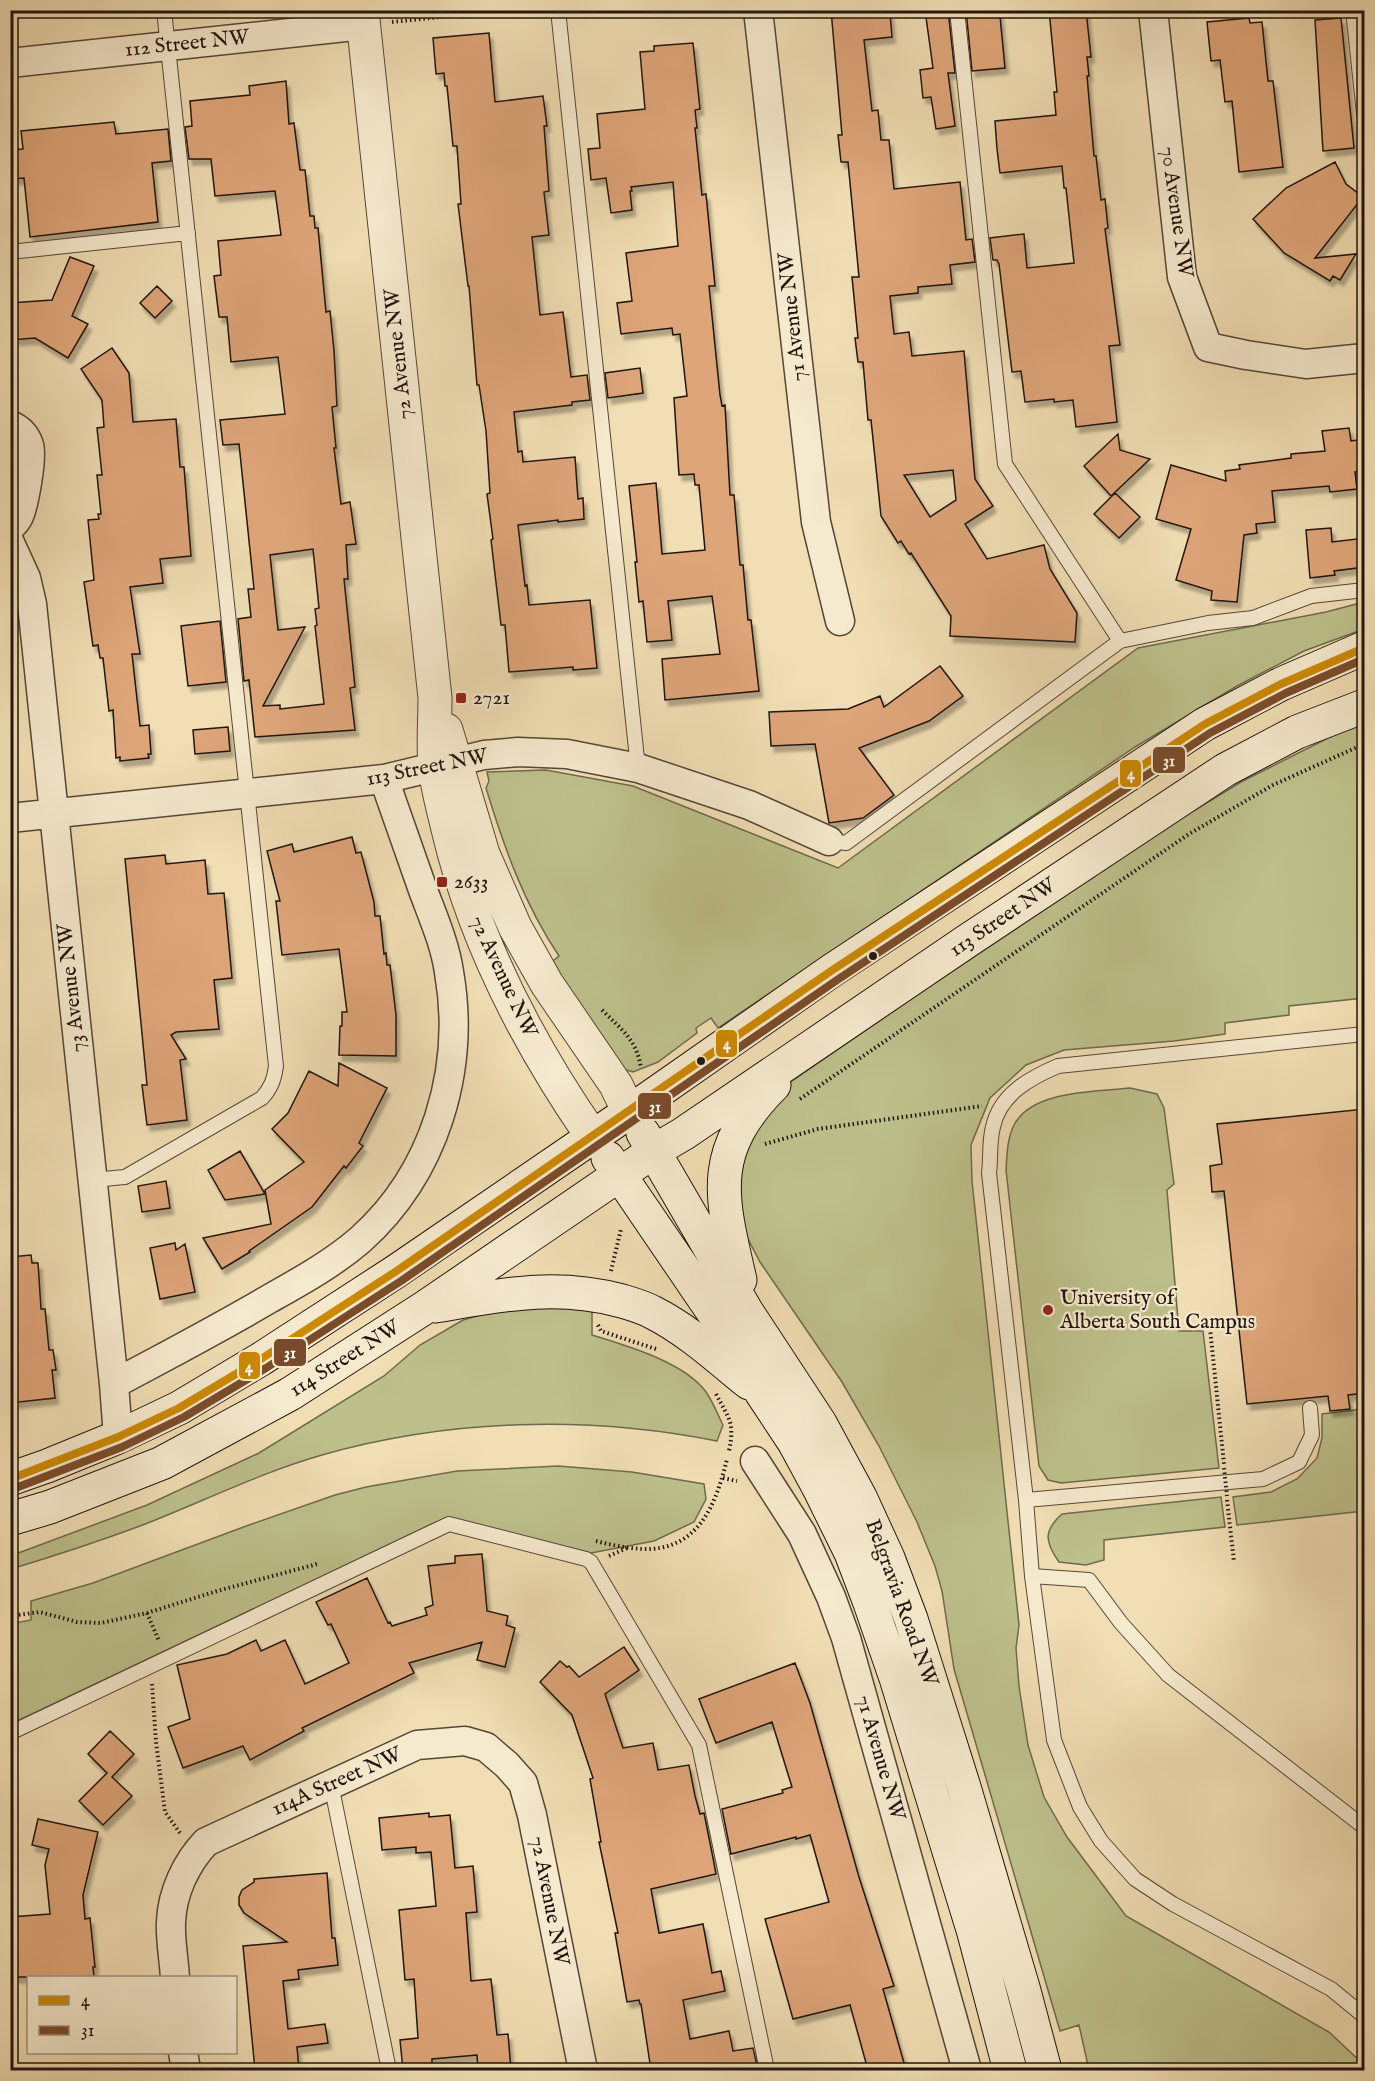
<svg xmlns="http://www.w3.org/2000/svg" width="1375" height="2081" font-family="'IM FELL English',serif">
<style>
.green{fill:#bdc08b;stroke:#6f6a4d;stroke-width:1.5}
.building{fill:#dea579;stroke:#21140f;stroke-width:1.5;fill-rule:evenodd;filter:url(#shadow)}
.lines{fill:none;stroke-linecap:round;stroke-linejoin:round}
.service-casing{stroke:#554638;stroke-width:16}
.minor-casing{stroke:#554638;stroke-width:31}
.tertiary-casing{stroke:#554638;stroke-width:35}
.secondary-casing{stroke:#21140f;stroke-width:35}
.path{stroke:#21140f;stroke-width:4;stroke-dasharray:1.5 3;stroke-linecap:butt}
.service{stroke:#f6eace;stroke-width:14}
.minor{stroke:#f6eace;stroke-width:28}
.tertiary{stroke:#f6eace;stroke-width:33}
.secondary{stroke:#f6eace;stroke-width:33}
.path-bridge{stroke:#21140f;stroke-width:4;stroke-dasharray:1.5 3;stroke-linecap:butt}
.bus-1-casing{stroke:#f6eace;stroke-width:12}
.bus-2-casing{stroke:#f6eace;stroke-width:12}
.bus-1{stroke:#cc8903;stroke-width:8}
.bus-2{stroke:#7a4b2a;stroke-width:8}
.poi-dot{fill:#8f2418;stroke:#f6eace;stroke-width:2}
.bus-dot{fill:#21140f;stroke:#f6eace;stroke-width:2}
.labels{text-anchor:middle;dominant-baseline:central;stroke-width:4.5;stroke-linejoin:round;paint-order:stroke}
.street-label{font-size:21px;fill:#21140f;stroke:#f6eace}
.poi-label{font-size:21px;fill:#21140f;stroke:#f6eace;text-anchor:start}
.line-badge{stroke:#f6eace;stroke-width:2}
.badge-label{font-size:16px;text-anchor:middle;font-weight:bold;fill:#fff}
</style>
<defs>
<filter id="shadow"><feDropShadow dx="3.5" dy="6" stdDeviation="1.5" flood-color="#0004"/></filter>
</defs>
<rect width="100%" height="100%" fill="#f1deb4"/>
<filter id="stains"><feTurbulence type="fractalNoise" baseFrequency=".00333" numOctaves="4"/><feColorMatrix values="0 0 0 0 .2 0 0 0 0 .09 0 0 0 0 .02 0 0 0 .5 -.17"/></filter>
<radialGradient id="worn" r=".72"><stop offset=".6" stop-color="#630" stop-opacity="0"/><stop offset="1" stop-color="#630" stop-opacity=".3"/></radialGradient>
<path class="green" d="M1364,602V629L1304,651L1237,686L1135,747L718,1028L711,1018L696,1028L697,1033L658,1062L633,1072L623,1069L548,965L559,956C524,904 504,847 486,788L489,781L487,772L546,770L633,786L838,868L1138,648L1326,612Z
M1364,724V998L1289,1006V1015L1225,1023V1034L1174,1041L1064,1050L1026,1065L990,1098L971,1145L972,1181L1019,1625L1016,1648L1019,1686L1028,1745L1044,1797L1067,1837L1126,1916L1329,2032L1364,2065V2070H1089L1079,2025L1060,2031L954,1669L942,1591L935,1566L917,1522L879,1446L842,1382L760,1262L747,1237L738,1210L740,1153L776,1092L904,1004L1167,827L1241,782L1332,736Z
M1130,1088L1157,1094L1164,1108L1174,1184L1167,1190L1179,1331H1203L1219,1468L1061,1483L1048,1480L1039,1466L1006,1170C1007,1155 1007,1139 1014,1125C1032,1090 1095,1092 1130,1088Z
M522,1303L592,1307V1335C627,1346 684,1362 706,1392C713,1402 718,1415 723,1425L717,1441C587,1415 449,1419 322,1455C259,1473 200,1503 140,1526C97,1542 54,1556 11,1569V1556L13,1555L147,1505L259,1453L384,1376L420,1345L463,1320Z
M1362,1395H1364V1511L1237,1525L1233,1497L1271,1492L1297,1479L1317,1458L1322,1438V1414L1363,1409Z
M558,1466L632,1472L704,1484L706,1499L694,1522L654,1541L591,1553L436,1522L11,1724L10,1624L31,1620V1601L93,1583L249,1525L335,1495L366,1487L457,1471Z
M1221,1497L1225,1527L1104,1540V1560L1086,1565L1059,1562C1045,1542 1043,1531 1062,1514Z"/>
<path class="building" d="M831,10H864L865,15L890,13L892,37L864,40L872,111L878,110L881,140H889L894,189L960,182L966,240L972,239L975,262L950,265L952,284L918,287V293L890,296L894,334L909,332L912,356L964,351L975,479L993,506L965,524L987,559L1044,545L1050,569L1077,613L1075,642L950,636L951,616L911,553L909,554L901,541L898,543L881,516L871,420H868L863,362H858L855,338H858L852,277H859L848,162H841L838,135H842ZM953,470L956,500L930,517L904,475Z
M925,10H948L955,73H948L955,126L936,129L931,97L923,98L920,70L933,68Z
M966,10H998L1000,16L1005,68L972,71Z
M1049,10H1086L1091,57H1087L1089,76H1087L1094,156H1096L1101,200L1105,199L1108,228L1105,229L1120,345L1109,346L1117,422L1076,427L1073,400L1054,402V399L1025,402L1021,371L1012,372L999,264L997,260H993L990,238L1024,234L1027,268L1074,263L1066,188H1064L1062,166L1000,173L997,149L995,121L1056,115L1054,92H1057Z
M1249,18L1250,23L1262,22L1268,81H1273L1283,167L1239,172L1232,101L1225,102L1220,60L1211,61L1207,22Z
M1341,18L1354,148L1323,151L1315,20Z
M489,33L495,102L543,96L547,126H544L549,191L544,192L549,235L532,237L540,315L563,312L571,377L587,375L590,400L572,402V405L514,412L518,452L522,451L523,462L575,457L578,499L583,498L584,519L558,522V520L518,525L525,586L527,585L529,605L590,600L597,668L573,670V667L509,672L505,625H501L491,540L493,539L487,494L490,493L486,431L479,385H477L469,286H468L458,204H461L457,146H453L447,86H445L444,73L436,74L433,38Z
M693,43L700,109L695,110L697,128H695L702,195L706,194L715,286H709L720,395L722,406L725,405L730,495H734L740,565H743L748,620H751L759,691L665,700L662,659L720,654L712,596L668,601L672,640L647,642L643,601L639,602L635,562H637L629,486L656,483L662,554L705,550L699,485H695L694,474L679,475L674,398L687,396L680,334L673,335L672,328L621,334L617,303L632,301L626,253L678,246L673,182L631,187L632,191H630L632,210L611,213L606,178L591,180L588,149L600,148L597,114L645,109L640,52L654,51V46Z
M286,81L289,124L294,123L300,170H305L310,216H314L315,228H318L326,312L330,311L334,351L337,406L332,407L336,448H334L341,504L350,502L356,544L346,545L348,579H344L355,687L350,688L355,730L255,737L249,680L244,681L238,619L251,617L248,589H254L239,444L223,445L220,420L285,414L278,357L231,362L227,317H219L214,276L221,275L218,241L281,235L275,191L215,196L211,159H189L185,127L192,126L190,101L250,95L249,86ZM313,549L319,608L315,609L317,625L315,626L324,704L280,709V705L263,706L305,627L278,630L270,555Z
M114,122L116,134L168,129L171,161L152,163L158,222L30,237L24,178L10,179V150L23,149L21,131Z
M1335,162L1346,184L1363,197L1315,258L1356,254L1340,280L1333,276L1330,281L1284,253L1253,219L1286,188Z
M70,257L94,266L72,316L88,324L68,358L35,338L10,340V303L52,300Z
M157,286L172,301L155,318L140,303Z
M112,348L129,373L133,422L176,419L180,467H184L191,556L160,559L163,583L130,587L140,654H132L140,726L149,725L151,754H148L149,758L120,761V757L116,758L113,710L109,711L103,658H100L98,645L93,646L84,582L94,580L88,520L99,519L98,514H101L97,475H102L97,428L104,427L102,400L81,369Z
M640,368L643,393L608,398L605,373Z
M1349,428L1351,441L1365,439V471L1355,472L1357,489L1330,492L1329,486L1272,491L1275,522L1256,524L1257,533L1244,535L1237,602L1211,600L1212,591L1176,580L1191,529L1156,519L1171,465L1226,481L1225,471L1240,469L1239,465L1291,458V454L1325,451L1322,431Z
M1118,434L1120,450L1150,459L1111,496L1084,466Z
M1115,493L1140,517L1119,538L1094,514Z
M1331,528L1332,542L1365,538V567L1334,571L1335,575L1310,578L1306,530Z
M220,621L226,682L188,686L181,626Z
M940,666L963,696L929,721L859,748L894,795L863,818L829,823L815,744L771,746L769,712L848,709L880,696L884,707Z
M228,727L230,751L195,754L193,730Z
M352,837L356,853L361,852L374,902L375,916H380L384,954L386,953L387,965H390L396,1015V1056L339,1055L340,1026H342V1012H347L339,949L282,955L276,901H280L267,851L292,844L294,852Z
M165,855L166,864L205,860L208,894L224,893L232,978L214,980L219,1029L176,1032L171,1035L186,1059L180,1060L187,1120L147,1125L142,1085H147L125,859Z
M339,1063L387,1088L359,1143L363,1146L346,1168L344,1166L312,1207L249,1251L250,1252L222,1269L203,1238L271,1224L265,1190L304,1162L272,1129L288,1113L309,1071L338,1086Z
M1365,1109V1393L1348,1395L1350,1409L1330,1411L1328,1396L1247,1404L1224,1191L1212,1192L1210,1166L1222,1164L1217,1124Z
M240,1151L265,1194L225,1200L208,1170Z
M166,1181L170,1208L142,1212L138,1186Z
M175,1243L176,1250L185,1244L195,1292L160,1299L150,1248Z
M31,1255L32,1263H38L41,1309H45L49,1350H53L56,1370H52L55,1398L10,1403V1354H16L10,1302V1257Z
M482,1554L487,1611L508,1616L506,1625L515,1628L505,1667L477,1660L482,1642L409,1663L414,1673L302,1728L304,1731L250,1760L243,1746L183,1768L168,1727L190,1719L177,1665L227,1654L256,1640L261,1651L285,1640L305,1684L349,1663L331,1624L328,1625L316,1602L367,1578L388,1623L390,1622L392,1626L427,1615L425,1608L433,1605L428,1566L455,1563V1556Z
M624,1647L639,1670L605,1694L623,1748L653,1743L658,1770L689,1765L695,1796L700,1814L704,1813L713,1858L716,1874L651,1889L659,1933L703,1924L712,1973L721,1971L725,1991L683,2000L690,2039L729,2031L733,2051L753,2048L758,2070H651L641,2004H640L639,2000L627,2002L615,1933H618L599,1842H601L590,1779L593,1778L572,1715L540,1682L560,1661L567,1667L569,1666L579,1677Z
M795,1663L810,1703L859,1877L894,1986L883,1989L906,2070H868L850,2005L793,2019L765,1919L829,1902L810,1835L796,1839V1837L731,1854L722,1809L783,1793L782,1790L792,1787L772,1722L716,1743L699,1699Z
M110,1731L134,1754L112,1777L132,1796L103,1825L79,1801L107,1773L88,1754Z
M429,1813V1817L450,1815L455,1868L473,1866L477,1912L466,1913L471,1981L491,1979L497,2035L508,2034L511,2070H478L477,2055L432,2059V2067L403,2070L400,2040L418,2038L414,1979L405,1980L399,1910L436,1906L431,1852L416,1853V1847L382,1850L379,1818Z
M38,1819L98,1832L83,1895L85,1919L90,1918L95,1967H93L94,1977H10V1917L50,1914L45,1865L49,1849L32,1845Z
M327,1873L332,1938H335L338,1965L298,1970L299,1979L283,1981L288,2029L325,2024L328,2043L297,2047L299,2070H255L243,1946L287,1942L244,1913L239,1905V1897L242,1890L254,1882V1879Z"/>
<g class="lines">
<defs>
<path id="service" d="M558,10L638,768
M957,10L1005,464L1120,641
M1353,10L1364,114
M10,252L188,233
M829,841L846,843L1120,641L1208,623L1253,618L1311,596L1364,590
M1364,1034L1058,1066C1030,1078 1000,1094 993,1127C989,1141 991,1158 989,1173L1026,1500L1032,1576L1054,1740L1080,1807L1101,1841L1135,1879L1173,1904L1331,1989L1364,2016
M92,1180L125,1177L262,1098C271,1088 274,1080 276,1066L164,10
M1026,1500L1263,1479L1299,1462L1312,1435L1310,1408
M1032,1576L1089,1580L1121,1623L1168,1675L1364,1827
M10,1733L449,1524L586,1559L591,1562L699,1745L767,2070
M331,1784L389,2070"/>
<path id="minor" d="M758,10L816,522L840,621
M1153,10L1182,277L1208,347L1246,355L1306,364L1364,358
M10,63L364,25
M10,425C20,429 26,436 29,445C33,456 24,505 19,516C17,520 14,524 10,527
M10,543L26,578L32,604L114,1384L118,1437
M10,818L384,779L484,755L518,752L567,754L638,768L749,805L829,841
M114,1384C166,1356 218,1329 269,1299C301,1281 332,1264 360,1240C435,1173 466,1070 449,972C445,944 433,917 423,890C410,853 397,816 384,779
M755,1461L802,1534L831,1597L846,1638L967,2070
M175,1978C174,1959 170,1940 171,1922C172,1893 186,1863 206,1842L417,1745L465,1741L486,1747L507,1765L523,1783L532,1815L583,2070
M183,2052L186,2070"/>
<path id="tertiary" d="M362,10L435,698C435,720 433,744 435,766C437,787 443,808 448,829C474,940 527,1042 592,1136
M446,730L483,854L515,927L547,984L616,1085L629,1112"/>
<path id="secondary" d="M643,1133L747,1312L820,1423L860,1497L888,1558L911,1619L964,1787L1024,1991L1045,2070
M608,1158L745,1359L761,1392L794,1442L820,1490L851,1553L870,1603L896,1678L974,1933L1010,2070
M740,1280C721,1197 707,1152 774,1085
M435,1306C501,1295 555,1283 622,1301C632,1304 643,1307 652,1312C688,1330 718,1358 749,1383
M10,1479L47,1466L118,1437L179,1408L261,1359L395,1272L629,1112L831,971L1205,724L1281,684L1364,648
M10,1519L50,1507L162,1463L290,1394L424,1308L654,1151L683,1134L967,941L1225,770L1297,732L1364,706"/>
</defs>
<use href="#service" class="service-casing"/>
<use href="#minor" class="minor-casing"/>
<use href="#tertiary" class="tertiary-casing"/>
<use href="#secondary" class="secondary-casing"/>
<path class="path" d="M392,22L508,10
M602,1010C621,1029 637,1040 641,1068
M800,1099L1189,834L1273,785L1364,744
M765,1144L818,1129L982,1106
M611,1271L621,1229
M598,1325L601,1331L656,1349
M1210,1328L1224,1464
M716,1394C729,1419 735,1422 729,1451
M723,1478L737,1481
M1227,1500L1234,1562
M596,1541C611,1545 627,1548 642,1549C699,1551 716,1504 727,1459
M609,1556L627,1548
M147,1613L159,1641
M10,1616L40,1612L77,1622L101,1623L147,1613L217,1591L317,1564
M152,1684L156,1742L165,1812L180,1833"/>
<use href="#service" class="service"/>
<use href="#minor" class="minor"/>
<use href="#tertiary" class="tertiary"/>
<use href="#secondary" class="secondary"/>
<path class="path-bridge" d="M1224,1468L1227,1496"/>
<defs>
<path id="bus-1" d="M10,1479L118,1437L179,1408L261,1359L395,1272L831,971L1205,724L1281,684L1364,648"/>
<path id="bus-2" d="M13,1489L122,1447L184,1417L266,1368L401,1281L837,980L1210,733L1286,693L1364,659"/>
</defs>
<use href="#bus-1" class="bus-1-casing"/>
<use href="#bus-2" class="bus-2-casing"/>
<use href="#bus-1" class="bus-1"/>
<use href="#bus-2" class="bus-2"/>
</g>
<g class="poi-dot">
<rect x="455" y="692" width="12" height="12" rx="3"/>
<rect x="436" y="876" width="12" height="12" rx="3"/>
<circle cx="1048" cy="1310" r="6"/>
</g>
<g class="bus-dot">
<circle cx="873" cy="956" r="5"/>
<circle cx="701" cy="1061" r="5"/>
</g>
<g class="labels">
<g class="street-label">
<text transform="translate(187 44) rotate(-6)">112 Street NW</text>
<text transform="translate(1176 212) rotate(82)">70 Avenue NW</text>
<text transform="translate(793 317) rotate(-96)">71 Avenue NW</text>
<text transform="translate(399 354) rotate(-96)">72 Avenue NW</text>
<text transform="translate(427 768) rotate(-11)">113 Street NW</text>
<text transform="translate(1003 918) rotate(-34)">113 Street NW</text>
<text transform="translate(503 977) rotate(65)">72 Avenue NW</text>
<text transform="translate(72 988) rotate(-96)">73 Avenue NW</text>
<text transform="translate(345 1359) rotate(-32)">114 Street NW</text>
<text transform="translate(901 1603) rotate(70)">Belgravia Road NW</text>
<text transform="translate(880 1758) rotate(74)">71 Avenue NW</text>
<text transform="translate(337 1782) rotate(-24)">114A Street NW</text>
<text transform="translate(549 1901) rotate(79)">72 Avenue NW</text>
</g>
<g class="poi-label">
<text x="473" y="698">2721</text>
<text x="454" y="882">2633</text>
<text x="1060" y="1298">University of<tspan x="1060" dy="24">Alberta South Campus</tspan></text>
</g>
</g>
<g class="line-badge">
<rect x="1152" y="746" width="34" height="28" rx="6" fill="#7a4b2a"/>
<rect x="1119" y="759" width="23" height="29" rx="6" fill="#cc8903"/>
<rect x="715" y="1029" width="23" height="29" rx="6" fill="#cc8903"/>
<rect x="637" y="1092" width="35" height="28" rx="6" fill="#7a4b2a"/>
<rect x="273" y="1338" width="34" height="29" rx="6" fill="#7a4b2a"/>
<rect x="238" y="1351" width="23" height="29" rx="6" fill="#cc8903"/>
</g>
<g class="badge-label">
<text x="1169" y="766">31</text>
<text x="1131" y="779">4</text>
<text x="727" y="1049">4</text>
<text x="655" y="1112">31</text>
<text x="290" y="1358">31</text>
<text x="249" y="1372">4</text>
</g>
<rect width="1375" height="2081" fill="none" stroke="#f1deb4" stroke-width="36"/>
<rect x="12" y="12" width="1351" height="2057" fill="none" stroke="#21140f" stroke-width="3"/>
<rect x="18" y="18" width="1339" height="2045" fill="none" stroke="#21140f" stroke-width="1.5"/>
<rect x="27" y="1976" width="210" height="78" fill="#f6eace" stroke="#a19482" stroke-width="1.5"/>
<rect x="39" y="1996" width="30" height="9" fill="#cc8903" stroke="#a19482" stroke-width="1.5"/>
<text x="81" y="2006" font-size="18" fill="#21140f">4</text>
<rect x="39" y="2026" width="30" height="9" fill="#7a4b2a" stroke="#a19482" stroke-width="1.5"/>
<text x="81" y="2036" font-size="18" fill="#21140f">31</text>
<rect width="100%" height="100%" filter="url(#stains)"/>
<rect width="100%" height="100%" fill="url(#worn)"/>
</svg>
